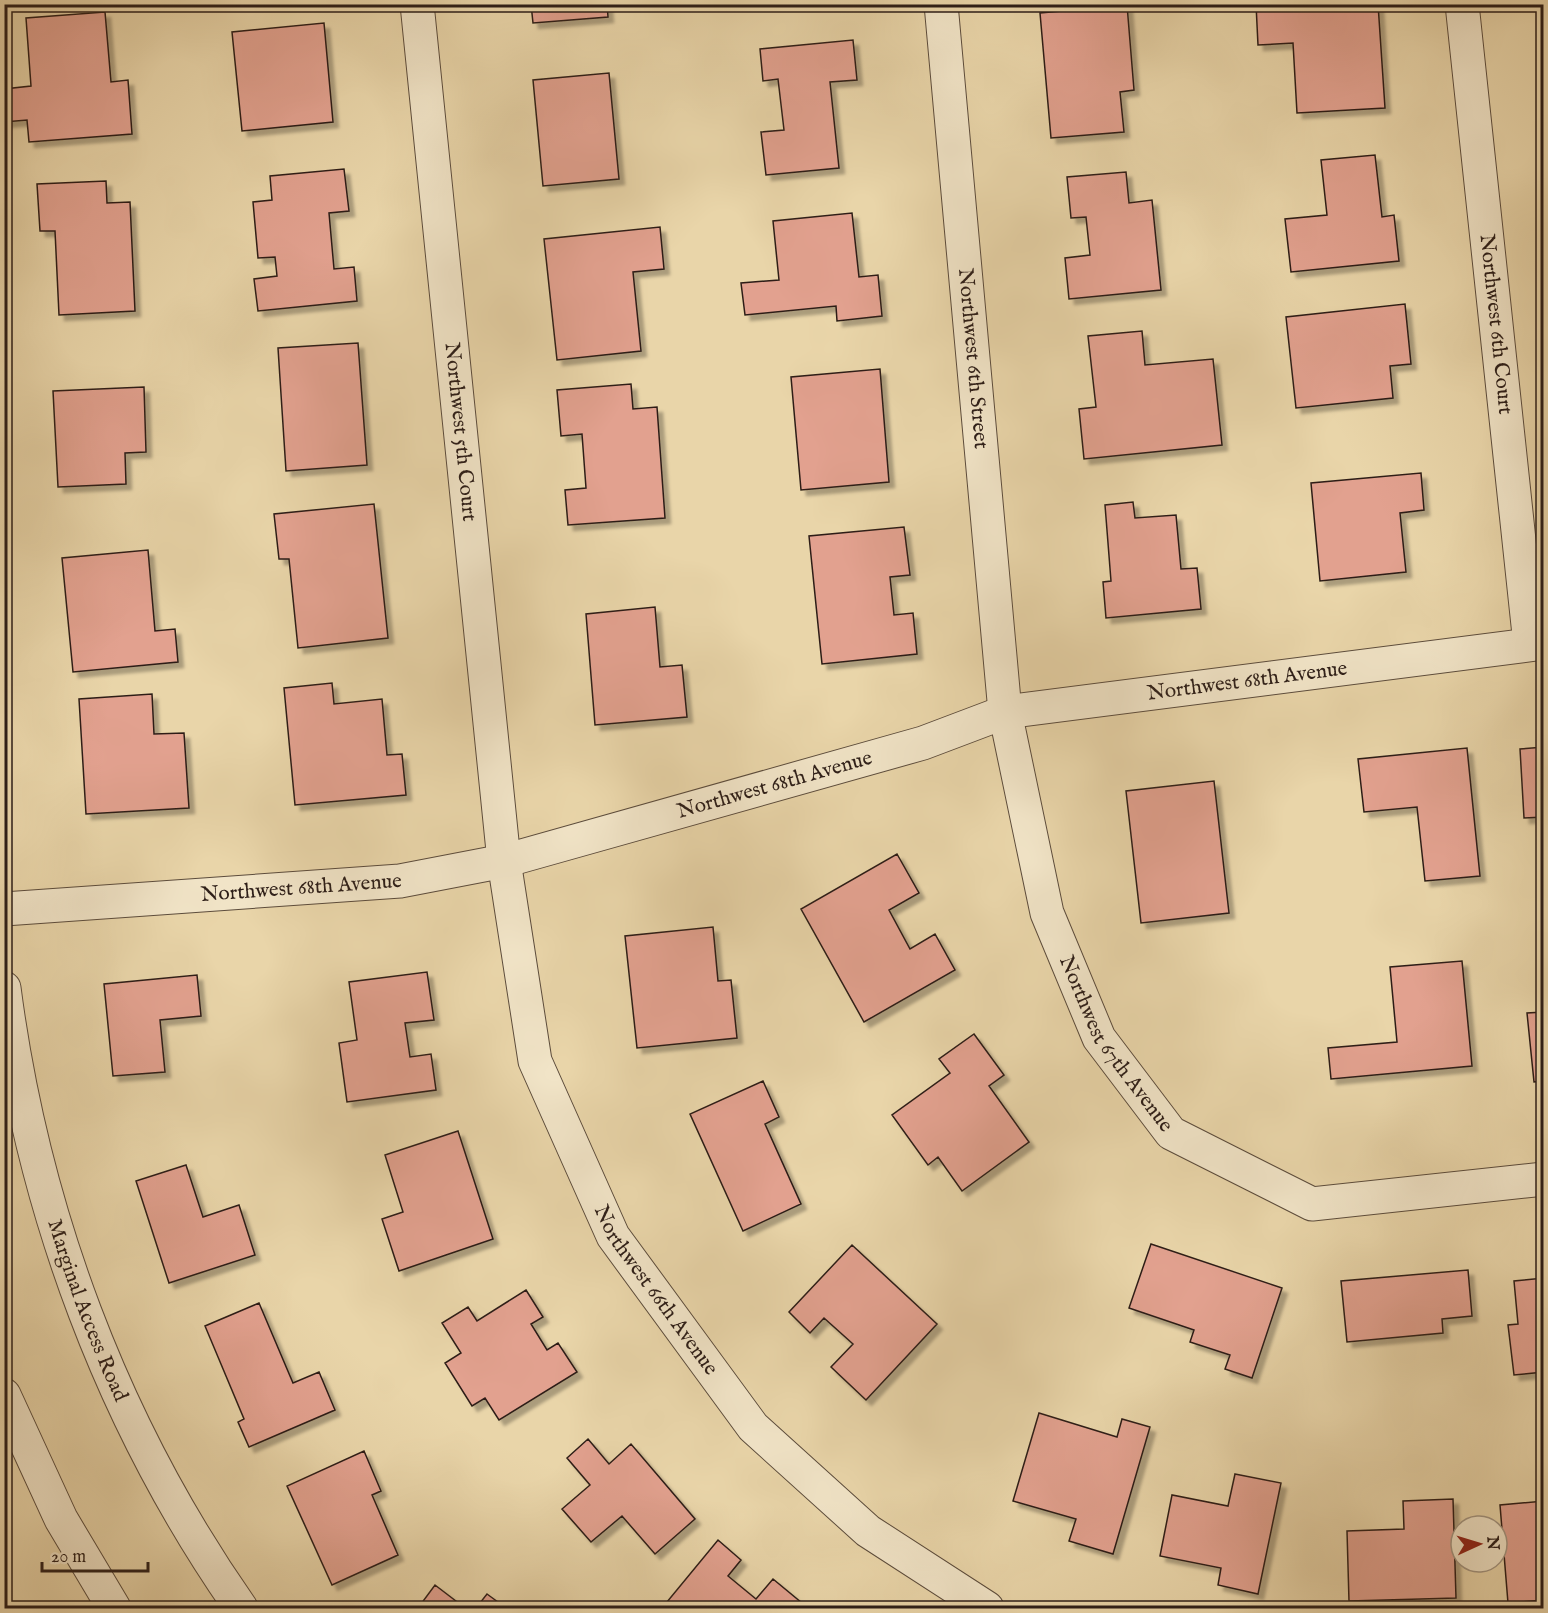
<svg xmlns="http://www.w3.org/2000/svg" width="1548" height="1613" font-family="'IM FELL English',serif">
<style>
.building{fill:#e2a18f;stroke:#2d1e18;stroke-width:1.5;filter:url(#shadow)}
.lines{fill:none;stroke-linecap:round;stroke-linejoin:round}
.minor-casing{stroke:#5c4c3c;stroke-width:35}
.minor{stroke:#f1e4c7;stroke-width:33}
.labels{text-anchor:middle;dominant-baseline:central;stroke-width:5;stroke-linejoin:round;paint-order:stroke}
.street-label{font-size:21px;fill:#2d1e18;stroke:#f1e4c7}
</style>
<defs>
<filter id="shadow"><feDropShadow dx="5.5" dy="5.5" stdDeviation="1.5" flood-color="#0004"/></filter>
</defs>
<rect width="100%" height="100%" fill="#e9d5a9"/>
<filter id="stains"><feTurbulence type="fractalNoise" baseFrequency=".00333" numOctaves="4"/><feColorMatrix values="0 0 0 0 .2 0 0 0 0 .09 0 0 0 0 .02 0 0 0 .5 -.17"/></filter>
<radialGradient id="worn" r=".72"><stop offset=".6" stop-color="#630" stop-opacity="0"/><stop offset="1" stop-color="#630" stop-opacity=".3"/></radialGradient>
<path class="building" d="M531,4H607L608,17L533,23Z
M1256,4H1378L1385,108L1297,113L1293,43L1258,45Z
M1127,5L1134,90L1120,92L1124,132L1051,138L1040,13Z
M105,12L111,82L128,80L132,134L29,142L27,120L4,122V89L31,86L26,18Z
M324,23L333,122L242,131L232,32Z
M853,40L857,80L830,82L839,168L766,175L761,132L784,130L778,79L763,81L760,49Z
M609,73L619,179L543,186L533,80Z
M1375,155L1382,217L1394,215L1399,261L1291,272L1285,219L1327,215L1321,160Z
M344,169L349,211L329,213L334,269L354,267L357,301L258,311L254,279L277,276L275,257L258,258L253,202L272,200L270,176Z
M1126,172L1129,203L1152,200L1161,290L1069,299L1065,258L1090,255L1086,217L1071,218L1067,177Z
M106,181L107,203L130,202L135,311L59,315L55,231H40L37,184Z
M852,213L859,277L878,275L882,316L837,321L836,306L745,315L741,283L779,280L773,221Z
M660,227L664,269L633,272L641,351L557,360L544,239Z
M1405,304L1411,364L1390,366L1393,398L1296,408L1286,317Z
M1142,331L1145,365L1213,359L1222,445L1084,459L1079,409L1096,407L1088,336Z
M358,343L367,465L286,471L278,348Z
M880,369L889,482L801,490L791,377Z
M631,384L633,409L657,407L665,518L568,525L565,490L586,488L582,434L561,436L557,390Z
M144,387L146,452L125,453L126,484L58,487L53,391Z
M1421,473L1424,510L1400,513L1406,572L1320,581L1311,483Z
M1133,502L1135,518L1176,515L1181,569L1197,568L1201,609L1106,618L1103,582L1111,581L1105,505Z
M374,504L388,638L298,648L289,559H279L274,514Z
M904,527L910,575L890,577L894,615L913,613L917,654L822,664L809,536Z
M148,550L155,631L175,629L178,662L73,672L62,558Z
M655,607L660,667L682,665L687,717L595,725L586,614Z
M332,683L334,704L382,699L387,755L402,754L406,795L295,805L284,688Z
M152,694L154,734L184,733L189,808L86,814L79,699Z
M1544,747V817L1524,818L1520,749Z
M1467,748L1480,876L1425,881L1417,807L1364,812L1358,759Z
M1214,781L1229,913L1141,923L1126,791Z
M897,854L919,893L889,910L910,949L935,934L955,970L864,1022L801,909Z
M713,927L718,981L731,980L737,1038L637,1048L625,936Z
M1462,961L1472,1066L1331,1079L1328,1048L1397,1042L1390,967Z
M427,972L434,1020L405,1023L410,1057L431,1054L436,1090L347,1102L339,1043L357,1040L349,982Z
M197,975L201,1016L160,1020L165,1072L113,1076L104,984Z
M1544,1012V1081L1534,1082L1527,1013Z
M974,1034L1004,1075L989,1086L1029,1142L962,1191L938,1157L928,1165L892,1115L950,1073L939,1059Z
M763,1081L779,1117L765,1124L801,1204L743,1231L690,1114Z
M458,1131L493,1239L399,1271L382,1219L403,1212L385,1155Z
M186,1165L203,1217L239,1205L255,1255L169,1283L136,1181Z
M1151,1244L1282,1288L1252,1378L1225,1369L1230,1355L1190,1342L1194,1330L1129,1308Z
M852,1245L937,1324L866,1400L831,1367L853,1344L824,1318L810,1333L789,1312Z
M1468,1270L1472,1316L1442,1319L1443,1333L1347,1342L1341,1281Z
M1544,1278V1372L1514,1375L1508,1325L1518,1324L1514,1281Z
M526,1290L543,1317L531,1324L547,1350L558,1343L577,1372L499,1420L485,1398L472,1406L445,1363L461,1353L442,1323L468,1307L477,1321Z
M259,1303L293,1383L319,1372L335,1410L249,1447L238,1422L244,1419L205,1326Z
M1039,1413L1117,1437L1122,1419L1150,1427L1113,1554L1069,1541L1076,1519L1013,1501Z
M588,1439L609,1464L631,1444L695,1519L655,1554L622,1516L591,1542L562,1509L590,1485L567,1458Z
M364,1451L381,1491L372,1495L398,1555L332,1585L287,1486Z
M1235,1474L1281,1483L1258,1594L1218,1585L1221,1568L1160,1556L1172,1495L1228,1506Z
M1453,1499L1456,1598L1349,1601L1347,1531L1404,1529L1403,1501Z
M1544,1501V1600L1508,1603L1500,1505Z
M718,1540L741,1560L728,1576L756,1599L773,1579L808,1608H662Z
M435,1585L465,1608H418Z
M487,1594L506,1608H476Z"/>
<g class="lines">
<defs>
<g id="minor">
<path id="s1" d="M417,4L504,861L535,1061L613,1236L753,1427L868,1531L987,1608"/>
<path id="s2" d="M941,4L1005,712L1047,913L1099,1038L1171,1133L1312,1204L1544,1179"/>
<path id="s3" d="M1462,4L1530,644"/>
<path id="s4" d="M4,909L400,881L504,861L923,743L1005,712L1544,643"/>
<path id="s5" d="M4,988C33,1210 112,1424 241,1608"/>
<path d="M4,1395L61,1519L114,1608"/>
</g>
</defs>
<use href="#minor" class="minor-casing"/>
<use href="#minor" class="minor"/>
</g>
<g class="labels">
<g class="street-label">
<text stroke="none"><textPath href="#s3" startOffset="322">Northwest 6th Court</textPath></text>
<text stroke="none"><textPath href="#s2" startOffset="356">Northwest 6th Street</textPath></text>
<text stroke="none"><textPath href="#s1" startOffset="430">Northwest 5th Court</textPath></text>
<text stroke="none"><textPath href="#s4" startOffset="1270">Northwest 68th Avenue</textPath></text>
<text stroke="none"><textPath href="#s4" startOffset="784">Northwest 68th Avenue</textPath></text>
<text stroke="none"><textPath href="#s4" startOffset="298">Northwest 68th Avenue</textPath></text>
<text stroke="none"><textPath href="#s2" startOffset="1065">Northwest 67th Avenue</textPath></text>
<text stroke="none"><textPath href="#s1" startOffset="1324">Northwest 66th Avenue</textPath></text>
<text stroke="none"><textPath href="#s5" startOffset="334">Marginal Access Road</textPath></text>
</g>
</g>
<rect width="1548" height="1613" fill="none" stroke="#e9d5a9" stroke-width="24"/>
<rect x="6" y="6" width="1536" height="1601" fill="none" stroke="#2d1e18" stroke-width="3"/>
<rect x="12" y="12" width="1524" height="1589" fill="none" stroke="#2d1e18" stroke-width="1.5"/>
<g transform="translate(1479 1544) rotate(86)"><circle r="28" fill="#f1e4c7" stroke="#a39581" stroke-width="1.5"/>
<path d="M0-4.5L10 22L0 15L-10 22Z" fill="#8f2418"/>
<text y="-9" font-size="16" font-weight="bold" text-anchor="middle" fill="#2d1e18">N</text>
</g>
<path d="M42 1562v9h106v-9" fill="none" stroke="#2d1e18" stroke-width="3"/>
<text x="51" y="1562" font-size="18" fill="#2d1e18" stroke="#f1e4c7" stroke-width="4.5" paint-order="stroke">20 m</text>
<rect width="100%" height="100%" filter="url(#stains)"/>
<rect width="100%" height="100%" fill="url(#worn)"/>
</svg>
